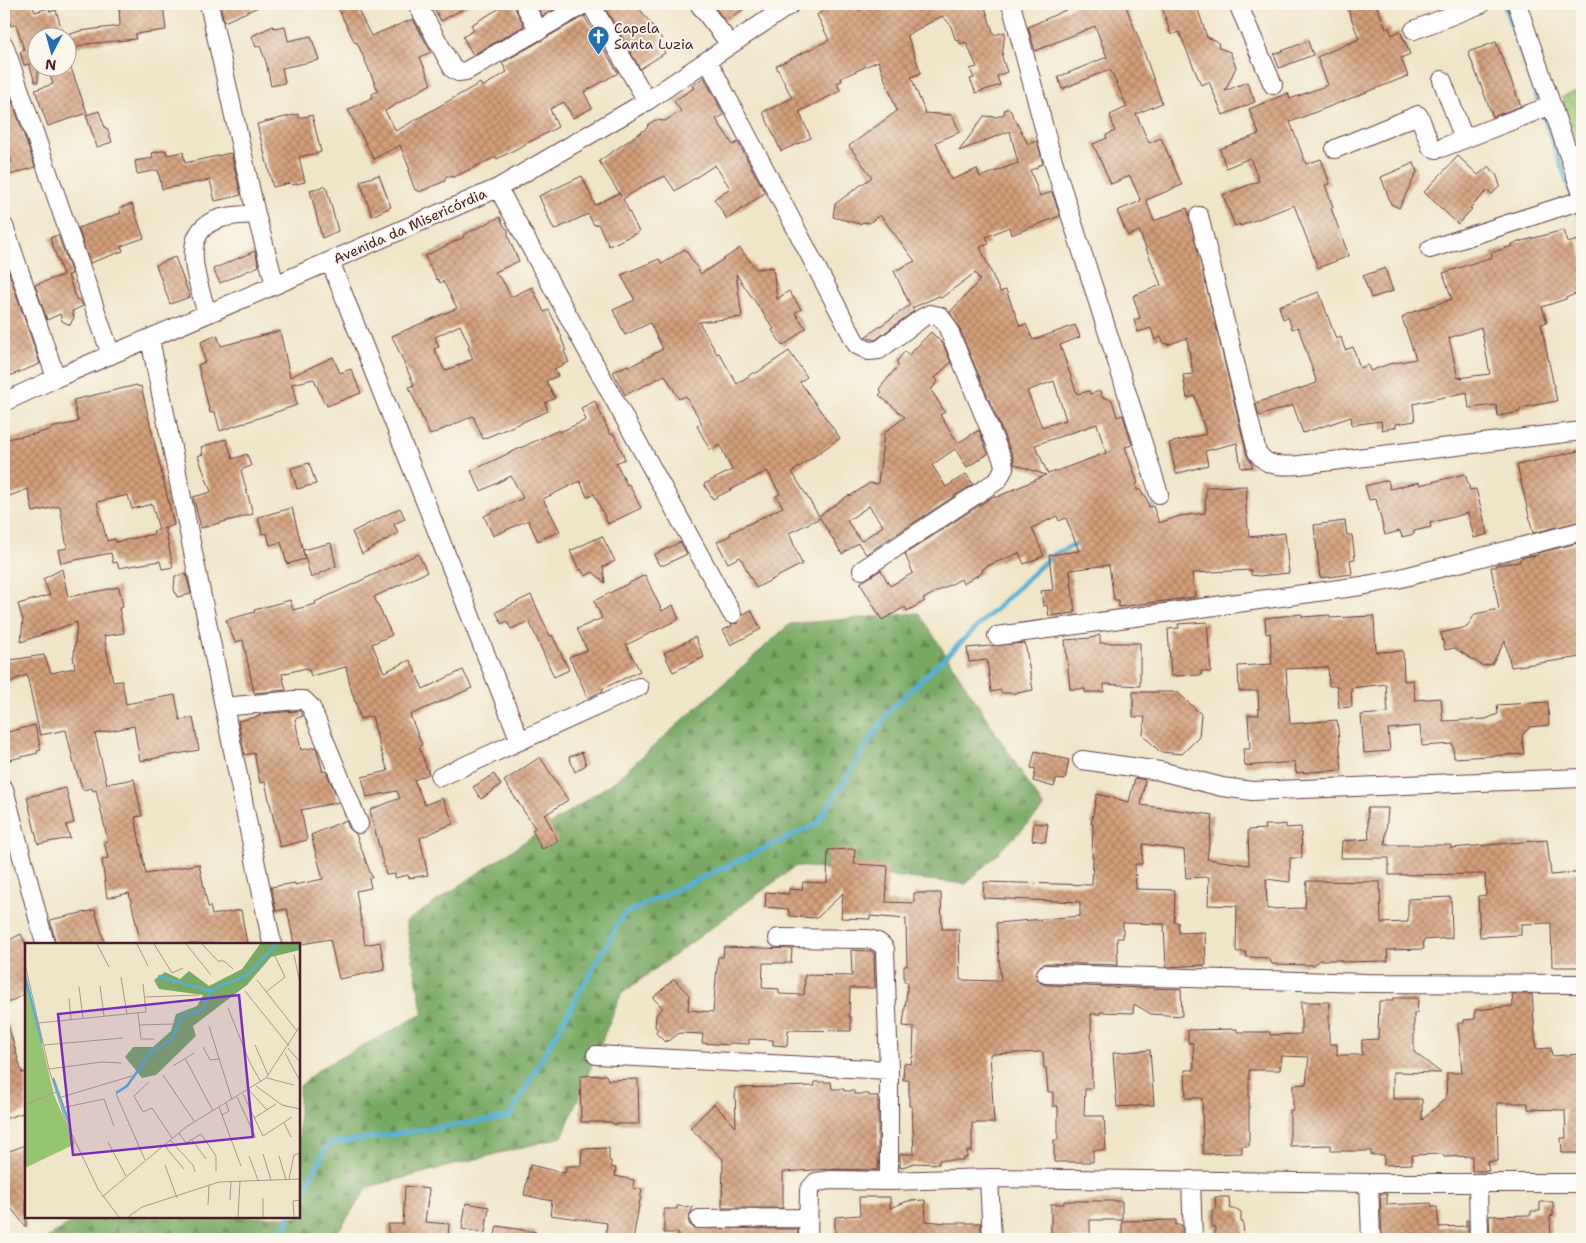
<svg xmlns="http://www.w3.org/2000/svg" width="1586" height="1243" font-family="'Shantell Sans',sans-serif">
<style>
.grass{fill:url(#grass-dots);stroke:#70724f}
.forest{fill:url(#forest-firs);stroke:#626448}
.lines{fill:none;stroke-linecap:round;stroke-linejoin:round}
.stream{stroke:#55b0d3;stroke-width:5}
.building{fill:url(#building-cross-hatch);fill-rule:evenodd}
.minor-casing{stroke:#633d43;stroke-width:20}
.minor{stroke:#fff;stroke-width:18}
.labels{text-anchor:middle;dominant-baseline:central;stroke-width:4;stroke-linejoin:round;paint-order:stroke}
.poi-label{font-size:14px;fill:#4a1f2b;stroke:#fbf7ec;text-anchor:start}
.street-label{font-size:14px;fill:#4a1f2b;stroke:#fbf7ec}
.inset-river{fill:none;stroke:#55b0d3;stroke-width:2.5}
.inset-road{fill:none;stroke:#ad9689;stroke-width:1}
.view{fill:#7b2cbf;fill-opacity:0.15;stroke:#7b2cbf;stroke-width:2.5}
.inset-edge{fill:none;stroke:#4a1f2b;stroke-width:2.5}
</style>
<defs>
<pattern id="grass-dots" width="8" height="8" patternUnits="userSpaceOnUse" patternTransform="scale(1.25)"><rect width="8" height="8" fill="#97c473"/><path d="M2 2h.1M6 6h.1" fill="none" stroke="#7d9f5f" stroke-width="1.8" stroke-linecap="round"/></pattern>
<pattern id="forest-firs" width="22" height="20" patternUnits="userSpaceOnUse" patternTransform="scale(1.25)"><rect width="22" height="20" fill="#79aa65"/><path d="M5 1l3.5 6h-7zM16 11l3.5 6h-7z" fill="#658a53"/></pattern>
<pattern id="building-cross-hatch" width="8" height="8" patternUnits="userSpaceOnUse" patternTransform="scale(1.25)"><rect width="8" height="8" fill="#d29f79"/><path d="M0 0l8 8M0 8l8-8" fill="none" stroke="#ac8163"/></pattern>
</defs>
<rect width="100%" height="100%" fill="#fbf7ec"/>
<filter id="ink" filterUnits="userSpaceOnUse"><feTurbulence type="fractalNoise" baseFrequency=".02" numOctaves="2"/><feDisplacementMap in="SourceGraphic" scale="10" xChannelSelector="R" yChannelSelector="G"/><feConvolveMatrix kernelMatrix="1 2 1 2 8 2 1 2 1" color-interpolation-filters="sRGB"/></filter>
<filter id="wash" filterUnits="userSpaceOnUse"><feTurbulence type="fractalNoise" baseFrequency=".0096" numOctaves="4" result="noise"/><feDisplacementMap in="SourceGraphic" scale="20" xChannelSelector="R" yChannelSelector="G"/><feGaussianBlur stdDeviation="1.12" result="paint"/><feColorMatrix in="noise" values="0 0 0 0 0 0 0 0 0 0 0 0 0 0 0 0 0 1.4 0 .05"/><feComposite in="paint" operator="in"/></filter>
<g filter="url(#wash)">
<rect width="100%" height="100%" fill="#efe5c8"/>
<path class="grass" d="M1582,89V164L1562,97Z"/>
<path class="forest" d="M919,613L1044,808L966,884L796,866L621,994L562,1137L368,1187L333,1239H46L80,1217H299V1087L319,1069L423,1014L406,922L616,780L790,624Z"/>
<g class="lines">
<path class="stream" d="M1504,4L1582,224
M1146,509L1157,504
M299,1200L328,1144L509,1117L624,914L817,824L890,710L1051,556L1080,542
M278,1239L290,1217"/>
</g>
<g id="blocks">
<path class="building" d="M12,4H32L35,12L49,8L50,12L56,10L64,38H38V82H35L29,64L24,65L20,52L24,50L16,24L11,26L4,7Z
M119,4H163L166,30L135,34L136,39L86,44L68,51V35L80,31L120,26Z
M220,4H265L224,22Z
M336,4H355L371,36L413,19L431,52L420,57L431,84L385,111L396,131L480,83L482,87L507,72L502,63L584,16L618,73L584,92L592,108L573,118L564,102L550,109L558,127L497,159L496,157L454,177L446,176L445,181L419,192L418,190H415L408,171L410,170L400,145L374,159L348,110L373,97L372,94L378,91L357,42L355,43Z
M432,4H472L441,21Z
M507,4H513L524,26L473,55L463,37L474,30L471,25Z
M536,4H564L543,16Z
M611,4H636L662,39L658,42L665,53L640,69L605,8Z
M712,4H752L725,21Z
M834,4H856L859,11L872,4H984L994,35L1005,32L1002,57L1007,72L997,76L1000,85L976,93L970,79L974,78L970,69L977,67L966,42L960,44L959,40L956,41L950,24L942,16L907,35L921,73L911,77L925,112L924,113L952,115L960,132L936,142L951,180L977,169L980,177L1018,163L1010,131L959,151L984,116L997,117L1005,113L1004,110L1009,108L1028,144L1037,141L1043,164L1037,166V168L1030,170L1040,196L1052,192L1060,216L1011,235L1009,227L986,237L989,244L980,247L1000,292L1006,290L1020,326L1026,324L1033,340L1075,325L1080,337L1060,345L1077,394L1089,391L1090,394L1100,391L1102,397L1112,400L1117,417L1123,415L1132,445L1125,447L1138,483L1136,484L1137,490H1141L1143,496H1146L1149,507L1153,506L1159,523L1180,516L1205,513L1206,487L1247,486L1246,509L1249,537L1285,533L1289,573L1259,576L1251,575V570L1192,573L1195,597L1119,607V600H1114L1109,565L1070,570L1075,613L1049,616L1047,605L1043,606L1041,591L1053,590L1049,555L1079,551L1066,518L1059,521L1057,516L1032,528L1044,556L1024,564L1019,553L987,566L982,570L983,572L963,584L961,579L923,599L925,601L907,611L905,607L882,620L860,583L881,570L890,586L913,573L905,554L992,497L995,496V498L1046,475L1014,464L1013,457L959,328L950,312L980,280L975,273L941,298L939,296L912,308L914,311L875,340L865,337L910,305L894,271L915,261L880,215L869,223L863,222L860,224L833,217L835,204L872,177L849,146L897,111L878,61L841,78L842,81L837,83L840,91L799,112L811,138L781,151L763,112L792,98L776,66L829,40L817,15ZM1054,381L1066,420L1042,427L1027,391ZM1097,424L1106,453L1048,474L1035,445Z
M1079,4H1125L1142,47L1162,103L1136,114L1149,143L1161,138L1182,185L1146,200L1154,221L1187,208L1189,214L1247,455L1253,467L1241,468L1237,443L1205,451L1208,465L1176,474L1169,443L1206,434L1195,396L1187,398L1183,375L1193,374L1187,338L1167,345V343L1164,344L1161,337L1155,340L1151,328L1138,332L1134,320L1140,318L1133,296L1161,285L1139,231L1128,236L1117,211L1141,201L1130,176L1111,184L1093,144L1107,138L1106,135L1115,131L1110,115L1127,107L1110,69L1062,89L1058,77L1107,57L1095,26L1035,51L1028,27Z
M1161,4H1196L1207,37L1218,42L1219,48L1230,52L1236,67L1225,91L1247,82L1255,102L1223,115L1209,82L1201,85L1179,32L1171,35Z
M1346,4H1376L1386,29L1389,27L1392,35L1400,31L1410,54L1401,58L1408,76L1290,122L1306,164L1321,159L1330,184L1325,185L1333,207L1331,208L1349,256L1318,268L1294,205L1240,226V224L1235,226L1223,195L1259,181L1250,158L1226,168L1220,149L1259,134L1249,109L1288,93L1290,99L1328,85L1317,57L1359,39Z
M273,26L274,28L285,26L288,41L311,36L319,60L282,68L285,83L271,86L266,62L260,46L256,47L252,36Z
M1308,41L1313,55L1279,68L1274,54Z
M1496,42L1521,106L1493,117L1468,52Z
M47,68H71L87,113L48,126L35,90L53,84Z
M4,77L35,167L4,177V165L12,162L4,136Z
M704,77L724,115L716,119L733,145L738,142L765,193L727,219L714,199L730,188L715,165L675,191L665,176L647,184L623,199L639,232L609,246L598,224L594,225L588,214L554,230L539,196L582,176L595,205L619,193L621,196L599,161L647,128L648,125L655,120L665,121L681,111L674,101L694,88L692,86Z
M99,111L105,128H107L112,142L97,147L86,115Z
M298,114L299,118L312,115L321,152L299,157L305,182L292,185L290,183L273,187L257,124Z
M166,150L167,155L183,152L185,163L231,153L241,195L215,201L210,180L162,189L158,170L137,174L135,161L153,158L152,153Z
M1458,156L1478,175L1489,166L1497,176L1500,186L1492,194L1488,190L1470,208L1472,209L1458,224L1424,192Z
M1414,163L1417,172L1399,208L1391,204L1381,177Z
M379,175L391,207L372,216L360,181Z
M326,186L338,231L322,238L310,190Z
M132,204L144,238L121,246L123,251L90,263L78,228L121,213L119,208Z
M500,217L504,226L508,230V235L511,244L519,261L495,272L504,283L511,297L532,287L544,312L549,310L562,337L561,338L566,350L564,351L569,362L554,369L558,376L546,381L555,398L545,403L548,411L483,439L473,416L430,435L409,387L414,385L392,336L457,308L443,281L440,283L438,279L437,280L425,256L464,237L463,235ZM460,325L470,347L468,348L473,359L445,371L434,349L439,347L435,337Z
M1564,230L1568,243L1577,240L1582,257V291L1566,298V299L1542,307L1547,322L1541,324L1557,401L1520,408V412L1498,416L1496,405L1469,408L1467,392L1413,404L1415,421L1396,424V427L1382,430L1381,421L1352,425L1351,417L1303,433L1293,405L1259,416L1256,403L1317,383L1298,327L1292,329L1288,317L1283,319L1279,306L1319,292L1336,339L1341,337L1345,350L1353,347L1360,368L1368,365L1370,371L1389,364L1416,359L1402,318L1407,314L1452,299L1443,273L1492,257L1491,253L1512,246L1511,244ZM1481,327L1490,374L1458,378L1449,338Z
M58,235L72,274L68,275L76,299L81,302L83,306L72,311L74,317L70,325L62,321L60,314L47,320L35,285L63,275L50,238Z
M740,248L756,269L773,267L777,299L789,291L801,309L795,313L806,328L783,346L772,330L774,329L736,274L742,317L699,322L717,354L719,353L737,384L754,372L755,374L789,351L807,377L800,382L840,438L792,472L819,516L849,495L850,496L870,483L878,484L884,433L905,417L879,395L882,392L879,389L898,366L897,361L905,351L909,355L931,332L943,344L951,362L935,378L938,381L931,390L945,412L940,415L958,443L979,430L988,454L967,467L955,449L932,465L946,487L966,474L973,484L866,554L858,543L842,554L820,518L789,533L802,564L756,588L740,557L728,563L717,542L731,535L730,533L783,507L776,496L780,494L767,471L713,499L704,484L732,470L720,445L710,450L697,426L702,423L686,396L679,399L665,375L625,395L613,372L628,365L629,367L663,349L650,323L625,335L613,310L635,300L621,275L659,259L662,264L685,249L701,274ZM869,506L883,526L861,541L847,521Z
M255,251L259,266L220,283L213,269Z
M175,257L190,297L170,304L156,265Z
M4,258L40,364L4,378Z
M1385,268L1393,291L1371,298L1363,276Z
M280,331L290,377L333,357L340,373L351,369L361,393L327,406L326,402L324,403L314,379L292,384L297,405L220,431L215,412L210,413L198,365L205,362L201,342L217,335L221,346Z
M137,385L138,387L141,386L174,525L163,529L165,528L173,567L162,569L160,561L119,568L117,562L113,563L111,553L61,563L58,550L67,548L60,506L33,512L28,489L4,498V449L8,448L6,439L34,434L50,430V428L78,422L73,400ZM128,495L132,509L152,504L159,530L153,531L154,534L116,542L115,539L107,541L97,502Z
M595,401L610,434H614L625,459L616,463L627,485L629,484L641,508L608,524L594,494L587,497L580,481L543,499L560,531L538,541L528,520L493,536L484,516L523,498L511,476L481,491L471,471L559,430L560,432L586,420L581,408Z
M226,439L233,459L247,454L251,466L241,470L253,514L201,528L193,497L211,492L198,456L203,454L201,447Z
M1582,450V521L1533,533L1517,465Z
M309,463L316,484L297,489L291,468Z
M1465,474L1470,490L1476,489L1488,534L1474,538L1468,513L1430,523L1431,527L1414,531V534L1402,537L1400,531L1385,535L1376,499L1369,500L1365,486L1388,480L1390,489L1419,482L1420,485Z
M292,508L305,559L287,564L281,542L270,545L267,533L262,534L258,517Z
M400,508L405,519L394,524L398,533L362,554L352,532Z
M1345,521L1347,535H1352L1355,559L1350,560L1352,574L1320,578L1314,525Z
M602,536L615,561L603,567L605,583L593,572L585,576L581,569L579,570L570,551Z
M680,542L687,554L664,565H659L654,555Z
M1582,542V657L1511,667L1505,641L1492,664L1483,666L1454,648L1445,650L1441,633L1467,627L1475,614L1499,609L1491,567H1496V565L1520,562V559L1524,557L1538,555V553Z
M331,543L336,566L311,578L303,550Z
M418,554L427,572L374,597L392,635L372,644L384,672L410,660L423,689L463,670L472,688L410,715L422,745L419,747L429,774L414,780L425,805L442,798L454,823L420,838L428,875L409,878L408,875L395,878V874L386,875L370,810L400,798L397,791L367,797L362,777L388,771L380,748L372,716L360,719L356,702H355L351,689L346,667L311,676L309,670H307L306,668L282,674L286,690L254,693L243,640L235,642L226,620L255,612L254,610L290,600L293,610L316,604L315,602Z
M62,569L68,597L119,587L123,607L119,608L124,633L104,636L113,682L122,681L126,704L175,695L180,720L193,718L199,750L140,761L134,726L95,734L107,784L134,779L142,816L135,817L146,874L199,864L208,907L210,906L212,915L241,910L247,944H141L129,893L107,898L102,860L108,858L104,842L108,841L96,790L93,791L92,788L83,790L74,764L66,730L40,735L27,675L4,684V661L44,655L51,673L75,668L73,656H74L77,622L21,642L23,620L18,604L50,595L43,579Z
M186,574L191,594L177,597L174,589L175,576Z
M645,575L662,611L673,605L679,619L626,645L640,671L602,689L603,691L588,698L569,657L587,650L577,629L602,618L594,601Z
M531,595L550,636L552,635L569,670L554,677L529,621L511,629L507,621L502,624L496,612Z
M751,610L761,629L731,645L723,630L732,626L731,624L738,623L742,615Z
M1302,614V617L1330,615V618L1374,616L1376,652L1403,651L1404,681L1413,680L1415,700L1441,698L1443,721L1486,719L1498,714L1497,705L1548,702L1549,725L1530,727L1522,735L1524,754L1454,758L1453,744L1422,746L1420,726L1388,729L1390,751L1364,753L1361,715L1388,713L1386,684L1351,688L1352,707L1339,708L1337,686H1329L1328,667L1286,669L1290,724L1337,720L1342,770L1296,773L1295,762L1245,766L1243,749H1250L1248,715H1259L1258,691H1239L1238,666L1272,664L1270,633L1266,634L1265,618Z
M1207,622L1211,672L1201,671L1202,675L1171,676L1168,629L1179,628L1178,624Z
M1100,635V643H1140V686L1104,684V692H1085V689H1070L1065,640L1091,638Z
M695,637L704,657L673,672L664,653Z
M1025,643L1033,690L1017,693H1001V690L991,692L987,660L969,662L967,648Z
M1133,692H1177L1201,714L1199,737L1182,754L1160,752L1143,735L1145,717H1133Z
M296,711H300L303,716L295,719L301,750L316,747L323,772L326,771L339,802L301,810L307,840L280,847L265,782L260,783L254,753L245,755L238,721L260,716L259,714Z
M35,725L41,750L37,751L38,753L9,760L4,733Z
M1035,751L1069,760L1065,780L1056,779L1054,787L1033,781L1036,769L1031,768Z
M582,752L586,765L575,772L569,757Z
M540,757L568,800L545,815L558,841L542,849L532,830L535,828L504,781Z
M494,774L501,785L481,799L473,787Z
M1135,778L1145,780L1141,805L1213,815L1207,859L1249,865L1248,830L1265,829L1264,825H1277L1286,824V828L1301,827L1302,858H1290V882L1266,879L1267,909L1305,908L1307,881L1380,882L1381,923L1408,922V899L1451,897L1452,938L1423,940L1424,949L1387,950L1388,961L1341,962V960H1320L1313,965L1272,964L1269,958L1246,957V952H1236L1237,906L1208,905L1209,877L1186,878L1184,850L1143,844L1142,864H1135L1136,889L1175,890L1174,922H1178L1179,933L1205,932L1206,965L1166,967L1164,924L1123,923V938H1117L1118,965L1046,963L1041,965L1035,973L1037,979L1041,983L1046,985L1181,989L1182,1016L1151,1014L1134,1004L1133,1013L1100,1012V1014H1091L1092,1089H1085L1084,1116H1104L1106,1150H1093V1162H1054V1140H1058V1106H1053V1092H1048L1046,1068H1044L1043,1052L990,1054L994,1123H972V1151H967V1158H963V1160H939V1164L914,1163L900,1168V1154H914L912,1106H909V1080H903L904,1063L911,1064L912,1057H913L914,1027L903,1026L908,982H904V966H907L906,919L870,916V919L841,918L843,893L817,918L790,916L788,909L765,907L766,892L789,894V889L802,890L803,882L824,883L827,882L828,850L855,849L854,864L888,866L886,902L914,903V893H941L942,929H959L960,980L1001,981L996,923L1080,916V902L983,898L984,882L1092,885L1093,857H1092L1093,824H1091L1097,794L1129,802Z
M66,788L74,823L66,825L70,838L38,844L27,797Z
M1367,808H1388L1385,845H1451V848L1547,840L1551,875L1582,872V967H1552L1551,923L1521,924V935L1480,937L1478,896L1486,895L1485,874L1389,875V858H1341L1342,841L1369,839Z
M346,820L349,828L356,834L372,878L369,879L371,888L356,891L365,945L380,942L385,970L339,979L330,939L302,944H294L287,909L276,911L271,887L295,883V885L323,879L311,835Z
M1034,823L1048,824L1045,842L1032,840Z
M95,910L105,944H56L50,920Z
M21,934L26,945V993L4,1005V943Z
M724,947L792,949L791,963H763L762,988L779,989V994L804,995L805,975L852,976L851,950L871,951L874,953L875,988H850L849,1017H851V1031L788,1030L787,1046L773,1045V1040L749,1039V1044L730,1043L728,1045L702,1043L703,1034L679,1033L669,1041L668,1040L665,1042L655,1032L658,1030L655,1027L656,1014L663,1008L653,998L674,979L689,995L688,1010L713,1012L718,957H723Z
M1512,994H1532L1536,1049L1551,1048L1552,1056L1582,1054V1153H1562L1561,1138H1566L1565,1110L1528,1109V1103H1497L1498,1161L1487,1162L1489,1171H1472V1156L1444,1157L1443,1154L1412,1155V1164L1384,1165V1155H1371V1151H1331V1145L1290,1146V1110H1293V1085L1306,1084L1309,1057L1281,1056L1280,1070H1249V1146H1242V1153L1203,1154L1202,1098H1186L1185,1070H1194L1193,1043H1188V1030L1237,1029V1032H1270V1035L1301,1034V1002H1329V1044H1337V1055H1362V1040L1378,1039L1379,1001H1393V998H1418L1417,1013H1414V1052L1441,1073L1393,1072V1099H1422V1120L1446,1098L1447,1073H1462L1458,1023H1464V1020L1475,1019V1010L1513,1006Z
M7,1021L22,1073L26,1072V1112L4,1119V1022Z
M1150,1050L1154,1105L1117,1107L1113,1053Z
M606,1075L608,1080L638,1079L639,1124H613L612,1122H581L580,1076Z
M814,1082H831L832,1089H844V1091H854V1094H869V1096H878V1170L831,1169L783,1172V1208H722L723,1159L690,1128L714,1104L736,1127L735,1088L815,1086Z
M26,1145V1227L4,1199V1153Z
M609,1148V1161H611V1167L616,1168L615,1176L634,1180L633,1188L642,1189L633,1239H605L607,1223L550,1215L552,1201L524,1195L530,1165L565,1173L566,1166H581L582,1149Z
M405,1186L429,1189L425,1222L449,1224L448,1239H388V1224H403Z
M1380,1194H1387V1205L1431,1203L1432,1207H1437L1439,1227L1466,1226V1220H1468V1239H1382Z
M859,1197H890V1208L908,1201L925,1200L926,1221L947,1223H981V1239H835V1217L860,1215Z
M1215,1197H1229L1230,1209H1237L1241,1212V1222H1243L1244,1239H1215V1227H1212V1210L1216,1209Z
M1064,1201H1122V1220H1090V1239H1051V1204H1064Z
M1540,1202H1553V1215L1550,1216L1551,1239H1490L1489,1216L1531,1215V1211H1540Z
M466,1203L489,1207L485,1233L462,1229Z
M677,1206L693,1207L688,1220L690,1225L694,1228L798,1229L797,1239H678V1233H664V1209H677Z
M1176,1220V1225H1182V1239H1122V1221Z
M497,1226L536,1232L535,1239H494Z"/>
</g>
</g>
<g filter="url(#ink)">
<use href="#blocks" fill-opacity="0" stroke="#633d43" stroke-width="1"/>
<g class="lines">
<defs>
<path id="minor" d="M209,4L256,214L275,285
M417,4L453,69L458,72L466,71L583,5H589L593,8L647,101
M524,4L539,31
M699,4L730,44
M1011,4L1051,154L1159,494
M1238,4L1273,85
M1517,4L1582,194
M1414,30L1481,4
M4,45L111,355
M708,61L857,345L869,351L879,350L922,318L930,314L940,316L947,326L1003,461L1004,468L998,480L862,570
M1442,80L1464,139
M1335,149L1418,115L1420,118L1431,147L1436,149L1441,148L1552,105
M498,188L732,614
M1199,216L1257,452C1267,468 1282,466 1299,465L1582,431
M4,226L56,378
M1430,249L1582,200
M330,261L520,741
M207,314C199,283 175,230 222,218C233,215 245,215 256,214
M150,339L272,944
M4,402L56,378L275,285L498,188L647,101L791,4
M997,636L1361,586L1397,579L1582,531
M224,707L295,700H304L311,707L359,824
M1082,760L1160,771L1222,787L1252,791L1582,778
M440,777L639,687
M4,789L45,944
M778,938L866,939C874,940 880,941 885,949L889,1070V1181
M1046,974L1367,983L1582,984
M596,1055L889,1070
M989,1178L992,1239
M1191,1180L1193,1239
M1369,1183L1371,1239
M1478,1183L1479,1239
M699,1219L807,1218
M808,1239L809,1190L816,1182L831,1180L889,1181L989,1178L1369,1183H1582"/>
</defs>
<use href="#minor" class="minor-casing"/>
<use href="#minor" class="minor"/>
</g>
</g>
<defs>
<symbol id="church-pin" viewBox="-11 -11 22 30"><path d="M0 17L-7.5 6A9.5 9.5 0 1 1 7.5 6Z" fill="#1f6fb2" stroke="#fbf7ec"/><path d="M-1.2-6h2.4v3.5h3.3v2.4h-3.3V6h-2.4V-.1h-3.3v-2.4h3.3Z" fill="#fff"/></symbol>
</defs>
<g fill-rule="evenodd">
<use href="#church-pin" x="586" y="24" width="25" height="34"/>
</g>
<g class="labels">
<g class="poi-label">
<text x="614" y="28">Capela<tspan x="614" dy="16">Santa Luzia</tspan></text>
</g>
<g class="street-label">
<text transform="translate(410 226) rotate(-24)">Avenida da Misericórdia</text>
</g>
</g>
<g transform="translate(25 943)">
<rect width="275" height="275" fill="#efe5c8"/>
<path d="M0,27L29,152L50,201L0,225Z" fill="#97c473"/>
<path d="M235,1H275V7L246,14L222,42L168,83L171,93L131,132L117,135L100,114L108,104H128L146,88L151,71L172,63L178,52L134,46L129,37L140,29L155,36L164,28L184,43L217,26Z" fill="#79aa65"/>
<path d="M5,184L17,208L1,216L0,187Z" fill="#97c473"/>
<path class="inset-river" d="M0,33L17,100M133,33L185,48L222,32L252,1M28,135L45,183M91,150L102,143L126,109L146,97L157,72L178,67L185,48"/>
<path class="inset-road" d="M72,1L84,24M112,1L123,23M129,1L147,30L158,25M161,1L186,32M177,1L193,18H199L208,26M269,12L275,40M0,21L24,126L41,179L73,246L94,274M96,34L102,71M232,37L272,88M75,43L79,73M54,44L58,75M220,48L264,103M241,49L260,34L250,13M120,54L174,52M44,55L46,77M203,65L225,120L236,139M113,70L116,96H129M13,80L121,69L118,41M114,82L148,81M184,83L207,157M19,102L98,95M230,102L243,132M178,104L185,117L194,116M263,105L275,119M260,110L275,138M160,115L188,168M148,123L169,110M24,126L77,119L96,120M138,132L169,178M242,135L269,142M124,139L109,153L118,169L127,165L147,195M231,143L257,162L275,166M224,147L242,167M91,151L120,217M218,151L238,193L267,174M212,154L231,195M33,155L107,133M0,162L31,149M194,164L216,223M36,165L79,156L89,183M197,172L204,168L201,160M229,175L251,161M259,180L266,194M154,190L161,200L176,191L191,213V228M145,197L168,222L170,229M167,197L181,216M83,199L101,233M139,202L159,226M238,211L246,237M224,213L233,237M254,213L261,237M140,222L152,255M264,236L269,212L275,210M77,254L161,184L241,135L275,83M205,257L206,238M183,262L184,242M103,274L117,264L194,239L275,236M213,274L215,238M238,274V255M269,274L268,258L275,257"/>
<path class="view" d="M214,52L228,194L48,212L33,71Z"/>
<rect width="275" height="275" class="inset-edge"/>
</g>
<rect width="1586" height="1243" fill="none" stroke="#fbf7ec" stroke-width="20"/>
<g transform="translate(52 52) rotate(186)"><circle r="24" fill="#fbf7ec" stroke="#b4a19f"/>
<path d="M0-4L9 19L0 12L-9 19Z" fill="#1f6fb2"/>
<text y="-8" font-size="14" font-weight="bold" text-anchor="middle" fill="#4a1f2b">N</text>
</g>
</svg>
